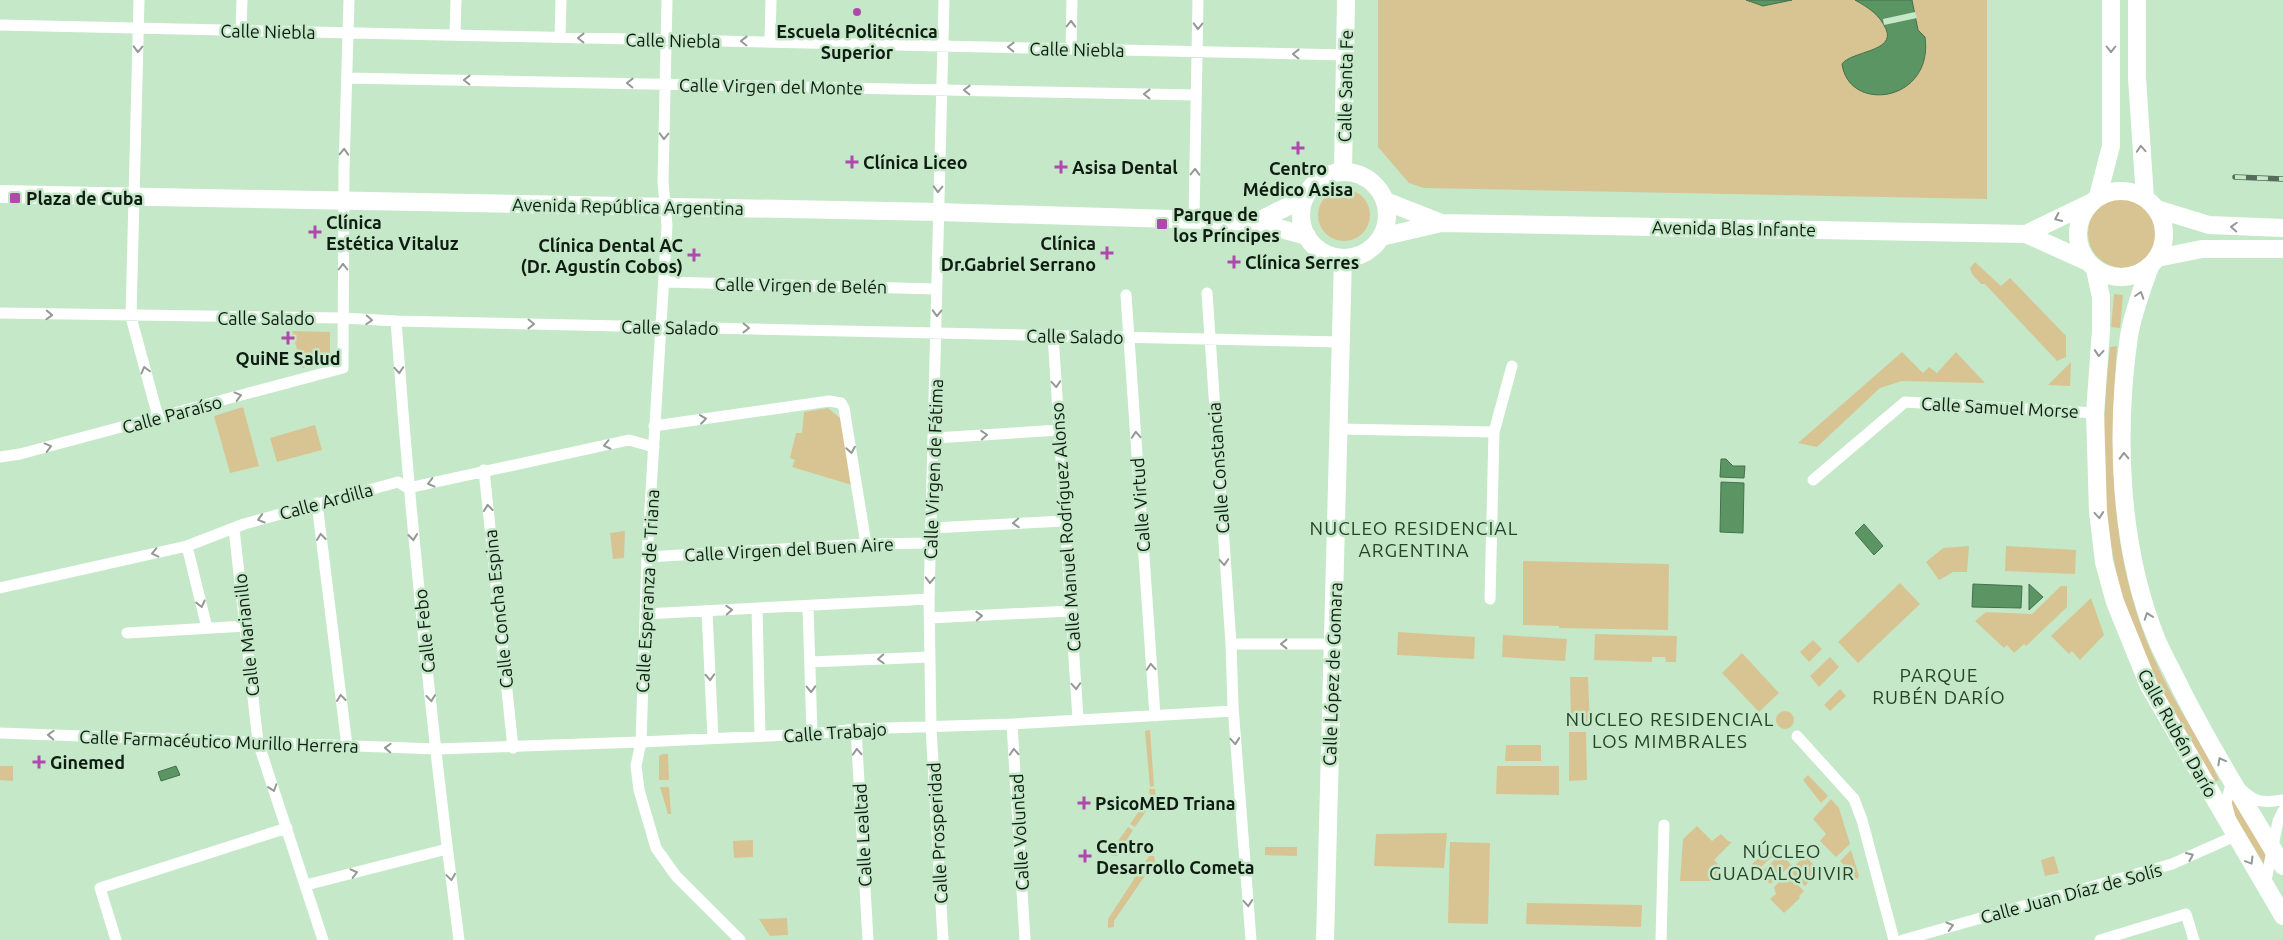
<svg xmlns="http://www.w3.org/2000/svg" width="2283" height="940" font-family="Ubuntu,sans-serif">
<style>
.green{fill:#d8c493}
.water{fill:#5b9564;stroke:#44714b}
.pier{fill:#c5e8c9}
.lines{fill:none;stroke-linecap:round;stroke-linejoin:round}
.minor{stroke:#fff;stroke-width:11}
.primary{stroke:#fff;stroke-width:18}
.rail-casing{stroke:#576d5a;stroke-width:5.5}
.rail{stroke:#c5e8c9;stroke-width:4;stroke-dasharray:11;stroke-linecap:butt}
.oneway{stroke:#939994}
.poi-dot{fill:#af49ad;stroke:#c5e8c9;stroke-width:2}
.labels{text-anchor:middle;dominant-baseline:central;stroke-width:5;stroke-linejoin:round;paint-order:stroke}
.street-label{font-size:18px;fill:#0f1c11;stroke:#c5e8c9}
.poi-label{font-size:18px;font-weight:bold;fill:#0f1c11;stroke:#c5e8c9;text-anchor:start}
.neighbourhood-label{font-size:19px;letter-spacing:1px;fill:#27442b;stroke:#c5e8c9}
</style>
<rect width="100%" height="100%" fill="#c5e8c9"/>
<path class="green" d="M1378,0H1987V199L1424,188L1409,183L1378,147Z
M1318 215a26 26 0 1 1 52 0a26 26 0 1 1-52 0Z
M2088 233a35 35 0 1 1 70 0a35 35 0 1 1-70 0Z
M1975,262L2001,286L2010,278L2066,336V357L2057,361L1985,284H1981L1972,274L1970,268Z
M2114,294L2123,295L2120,328L2111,327Z
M292,331L330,332V361L302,368Z
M2117,346C2109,459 2109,564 2159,669C2176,707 2202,741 2219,780L2214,782C2188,737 2159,693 2139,645C2100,551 2099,446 2110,347Z
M1902,352L1923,373L1929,367L1937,373L1956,352L1985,383L1902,381L1880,388L1817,447L1798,443Z
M2071,362L2070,386L2048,385Z
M243,407L259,466L230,473L214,416Z
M828,408L842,420L852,485L792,467L795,460L790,458L796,433H802L804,412Z
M315,425L322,450L277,462L270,438Z
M625,531L624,558L613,559L610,533Z
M1969,546L1967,572H1953L1939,580L1926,562L1943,548Z
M2006,546L2076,550L2075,574L2005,571Z
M1523,561L1669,564L1668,630L1559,628V626L1523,625Z
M1900,583L1920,604L1858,663L1838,642Z
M2061,586H2067V607L2026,646L2024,644L2014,653L2007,645L2004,648L1975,621L1986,612L2032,614Z
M2091,598L2104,635L2080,660L2072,651L2069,654L2051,636Z
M1398,632L1475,637L1474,659L1397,655Z
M1595,634L1677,636L1676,662H1666L1665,657H1652V662L1594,660Z
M1503,635L1567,639L1565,661L1502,657Z
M1813,640L1822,649L1809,662L1800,652Z
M1742,653L1779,693L1759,712L1722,673Z
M1830,657L1839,667L1819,687L1810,676Z
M1570,677H1588L1590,726H1571Z
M1840,689L1846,696L1830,711L1824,705Z
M1776 720a9 9 0 1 1 18 0a9 9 0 1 1-18 0Z
M1150,730L1154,786L1150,787L1145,731Z
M1569,732H1586L1587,780L1569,781Z
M1506,745H1541V761H1505Z
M662,754H668L669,780H659V756Z
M0,766H13V781L0,780Z
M1497,766H1559V795L1496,794Z
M1808,775L1828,796L1821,803L1803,780Z
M660,787H669L671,814H668Z
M1149,789H1155L1156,797L1135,827L1130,824L1150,796Z
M2233,794L2266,852L2264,864L2231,810Z
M1831,799L1839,808L1850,844L1836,857L1820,841L1826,834L1813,819Z
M1697,826L1712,841L1721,834L1728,841L1732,842L1714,860L1718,864L1716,881H1680L1683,839Z
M1128,827L1133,830L1117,856H1111V851Z
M1447,833L1444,868L1374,866L1376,834Z
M753,840V857L734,858L733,841Z
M1450,842L1490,843L1488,924L1448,923Z
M1771,846L1777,852L1758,870L1752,864Z
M1265,847H1297V856L1265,855Z
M1851,850L1859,876L1857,879L1840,861Z
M1781,854L1791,865L1770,884L1760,873Z
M1149,856H1154L1155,861L1114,921V927L1108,928V919Z
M1805,856L1820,871L1805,886L1789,871Z
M2054,856L2059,873L2045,876L2041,860Z
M1787,874L1804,891L1799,896L1800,898L1784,913L1770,899L1776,894L1774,887Z
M1527,903L1642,905L1641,927L1526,924Z
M787,918L788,935L770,936L759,919Z"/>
<path class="water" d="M1746,0H1792L1763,6Z
M1855,0H1912L1918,30L1925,37C1934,102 1849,114 1842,64C1851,51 1896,52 1886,29C1879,14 1869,8 1855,0Z
M1721,459H1726L1733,466H1745L1744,478L1720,477Z
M1721,482L1744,483L1743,533L1720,532Z
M1864,524L1883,546L1874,555L1855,533Z
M1973,584L2022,586L2021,608L1972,607Z
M2029,584L2043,597L2029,610Z
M176,766L180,775L161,781L158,772Z"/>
<path class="pier" d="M1915,12L1917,18L1884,25L1883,19Z"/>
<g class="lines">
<path class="minor" d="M139,0L131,317L158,417
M667,0L663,182L667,226L647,557L641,742L636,766L639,790L656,848L676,876L740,940
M0,25L1345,55
M241,30L242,0
M455,35L456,0
M560,37L561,0
M770,42L771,0
M1071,49L1072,0
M347,78L1196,95
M1194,220L1198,0
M664,282L937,289
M1207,293L1231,644L1233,706L1251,940
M1126,295L1155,716
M0,313L343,318L396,321L1341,342
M396,321C411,528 432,735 459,940
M1053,335L1078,719
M654,426L829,401L841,403L844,408L866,544
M1338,429L1494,432
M935,438L1059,430
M0,457L20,454L343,368L344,169L349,0
M484,470L513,748
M1813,480L1905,402L2095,413
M317,503L347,746
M932,528L1064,521
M234,529L258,742L323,940
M187,546L207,628
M647,557L866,544L930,543
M0,588L187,546L244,524L398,482L408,488L629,440L654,447
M1490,599L1494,432L1512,366
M808,606L812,734
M757,608L760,736
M707,611L713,739
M645,614L929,599
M930,618L1070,611
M127,633L246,626
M1231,644H1333
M810,662L930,657
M1012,724L1025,940
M856,729L868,940
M0,733L437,749L641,742L812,734L856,729L1012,724L1233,711
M1797,736L1854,799L1862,820L1894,940
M306,885L447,849
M2265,886L2278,821L2283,811
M116,940L100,888L287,828
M943,940L931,727L929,599L944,0
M1661,940L1664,825
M1903,940L2172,864L2235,836L2226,803L2232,781C2251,799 2256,805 2283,800
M2100,940L2186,914L2194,940"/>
<path class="primary" d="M2137,0V78L2145,198
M1343,172L1346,0
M1301 215a43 43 0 1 1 86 0a43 43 0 1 1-86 0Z
M2078 234a43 43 0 1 1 86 0a43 43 0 1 1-86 0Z
M0,194L938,212L1205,220L1256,222L1307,236
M2098,196L2111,146V0
M1385,201L1441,223
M2157,209L2209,225L2283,228
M1256,222L1305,198
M2026,234L2090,203
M1381,237L1441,223L2026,234L2086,261
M2157,258L2202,249H2283
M2150,267C2142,289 2133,312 2129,336C2115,433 2119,546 2156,638C2163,655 2173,672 2181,689C2212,750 2248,808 2283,866
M2095,269L2101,297V330L2095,413L2098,512L2104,562L2115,602L2149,686L2283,916
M1325,940L1343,258"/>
<defs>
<path id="rail" d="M2235,177L2283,179"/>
</defs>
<use href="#rail" class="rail-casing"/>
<use href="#rail" class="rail"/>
</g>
<defs><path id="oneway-chevron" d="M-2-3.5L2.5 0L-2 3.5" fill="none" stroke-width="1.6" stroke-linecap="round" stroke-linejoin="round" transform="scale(1.25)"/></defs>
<g class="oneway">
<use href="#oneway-chevron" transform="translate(1071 24) rotate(-89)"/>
<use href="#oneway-chevron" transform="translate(1198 26) rotate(91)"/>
<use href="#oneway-chevron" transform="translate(581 38) rotate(-179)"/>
<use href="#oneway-chevron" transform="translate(744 41) rotate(-179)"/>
<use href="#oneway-chevron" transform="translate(1011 47) rotate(-179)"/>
<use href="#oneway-chevron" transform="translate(138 49) rotate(91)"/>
<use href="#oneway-chevron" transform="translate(2111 49) rotate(90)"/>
<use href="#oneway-chevron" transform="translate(1296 54) rotate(-179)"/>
<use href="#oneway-chevron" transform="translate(467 80) rotate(-179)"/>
<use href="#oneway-chevron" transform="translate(630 83) rotate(-179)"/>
<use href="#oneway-chevron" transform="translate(967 90) rotate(-179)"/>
<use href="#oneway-chevron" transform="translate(1147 94) rotate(-179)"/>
<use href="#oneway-chevron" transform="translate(664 136) rotate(91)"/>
<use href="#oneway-chevron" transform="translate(2141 149) rotate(-94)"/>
<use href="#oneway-chevron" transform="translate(344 152) rotate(-88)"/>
<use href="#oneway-chevron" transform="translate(1195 172) rotate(-89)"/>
<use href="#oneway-chevron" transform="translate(938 189) rotate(92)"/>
<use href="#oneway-chevron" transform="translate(2058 218) rotate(155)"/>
<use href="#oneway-chevron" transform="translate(2234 227) rotate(-177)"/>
<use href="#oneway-chevron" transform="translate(343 267) rotate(-90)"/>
<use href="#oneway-chevron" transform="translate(2140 295) rotate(-72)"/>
<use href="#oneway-chevron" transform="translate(937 313) rotate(91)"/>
<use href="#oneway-chevron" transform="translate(49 315) rotate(2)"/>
<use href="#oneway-chevron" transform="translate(369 320) rotate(3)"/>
<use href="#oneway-chevron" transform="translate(531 324) rotate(1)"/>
<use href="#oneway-chevron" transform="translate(746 328) rotate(1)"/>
<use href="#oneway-chevron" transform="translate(2099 353) rotate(95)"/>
<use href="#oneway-chevron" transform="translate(145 370) rotate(-105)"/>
<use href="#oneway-chevron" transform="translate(399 370) rotate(86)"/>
<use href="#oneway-chevron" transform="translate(1056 384) rotate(86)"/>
<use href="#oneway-chevron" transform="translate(238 396) rotate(-15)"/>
<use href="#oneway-chevron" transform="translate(703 419) rotate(-8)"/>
<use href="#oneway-chevron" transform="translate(984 435) rotate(-4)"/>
<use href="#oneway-chevron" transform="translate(1136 435) rotate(-94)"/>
<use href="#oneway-chevron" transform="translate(607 445) rotate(168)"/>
<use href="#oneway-chevron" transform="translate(48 447) rotate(-15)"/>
<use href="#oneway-chevron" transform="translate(851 450) rotate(81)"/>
<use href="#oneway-chevron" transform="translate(2124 456) rotate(-92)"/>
<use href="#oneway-chevron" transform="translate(431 483) rotate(166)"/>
<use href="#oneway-chevron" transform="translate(488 508) rotate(-96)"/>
<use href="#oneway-chevron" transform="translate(2099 515) rotate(85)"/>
<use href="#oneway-chevron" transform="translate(261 519) rotate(164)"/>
<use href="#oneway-chevron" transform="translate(1016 523) rotate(177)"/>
<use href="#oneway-chevron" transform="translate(321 537) rotate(-97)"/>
<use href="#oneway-chevron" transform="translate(413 537) rotate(84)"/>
<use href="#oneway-chevron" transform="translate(155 553) rotate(167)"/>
<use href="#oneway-chevron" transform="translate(1224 562) rotate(86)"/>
<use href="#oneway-chevron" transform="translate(930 580) rotate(91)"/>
<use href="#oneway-chevron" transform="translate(201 604) rotate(76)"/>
<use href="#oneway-chevron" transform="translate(729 610) rotate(-3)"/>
<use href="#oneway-chevron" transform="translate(979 616) rotate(-3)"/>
<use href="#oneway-chevron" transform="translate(2148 616) rotate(-109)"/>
<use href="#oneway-chevron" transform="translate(1284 644) rotate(-180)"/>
<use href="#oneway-chevron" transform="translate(881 659) rotate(177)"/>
<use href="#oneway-chevron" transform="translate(1151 667) rotate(-94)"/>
<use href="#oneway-chevron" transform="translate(710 677) rotate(87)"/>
<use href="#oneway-chevron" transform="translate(1076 686) rotate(86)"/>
<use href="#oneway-chevron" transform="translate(811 689) rotate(89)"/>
<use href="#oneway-chevron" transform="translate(341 698) rotate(-97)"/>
<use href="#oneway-chevron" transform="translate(431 698) rotate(84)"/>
<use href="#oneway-chevron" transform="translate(51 735) rotate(-178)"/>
<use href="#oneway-chevron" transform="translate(1235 741) rotate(85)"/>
<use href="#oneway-chevron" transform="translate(388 748) rotate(-178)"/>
<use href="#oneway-chevron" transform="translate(857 752) rotate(-93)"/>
<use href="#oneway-chevron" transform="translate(1014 752) rotate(-93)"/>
<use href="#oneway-chevron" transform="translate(2221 761) rotate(-119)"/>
<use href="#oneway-chevron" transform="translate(273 788) rotate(71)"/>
<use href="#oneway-chevron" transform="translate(2190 856) rotate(-24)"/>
<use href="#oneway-chevron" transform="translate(2250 861) rotate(59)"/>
<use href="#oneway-chevron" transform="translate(354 873) rotate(-14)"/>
<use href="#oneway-chevron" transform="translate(451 877) rotate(82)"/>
<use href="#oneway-chevron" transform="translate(1248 903) rotate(85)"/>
<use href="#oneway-chevron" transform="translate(1950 926) rotate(-16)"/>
</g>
<g class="poi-dot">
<circle cx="857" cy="12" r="5"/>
<path d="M1295.5 140.5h5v5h5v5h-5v5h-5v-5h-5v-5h5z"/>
<path d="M849.5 154.5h5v5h5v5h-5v5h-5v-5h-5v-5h5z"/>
<path d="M1058.5 159.5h5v5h5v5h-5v5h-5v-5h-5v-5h5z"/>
<rect x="9" y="192" width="12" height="12" rx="2.5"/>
<rect x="1156" y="218" width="12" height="12" rx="2.5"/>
<path d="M312.5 224.5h5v5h5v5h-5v5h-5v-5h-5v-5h5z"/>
<path d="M1104.5 245.5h5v5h5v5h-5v5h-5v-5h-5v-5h5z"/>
<path d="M691.5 247.5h5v5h5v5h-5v5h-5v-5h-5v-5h5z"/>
<path d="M1231.5 254.5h5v5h5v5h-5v5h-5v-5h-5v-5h5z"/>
<path d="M285.5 330.5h5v5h5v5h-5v5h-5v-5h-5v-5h5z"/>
<path d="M36.5 754.5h5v5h5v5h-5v5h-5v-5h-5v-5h5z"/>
<path d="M1081.5 795.5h5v5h5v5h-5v5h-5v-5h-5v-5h5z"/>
<path d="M1082.5 848.5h5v5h5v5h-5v5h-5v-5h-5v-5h5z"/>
</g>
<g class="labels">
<g class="street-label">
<text transform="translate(268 31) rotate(1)">Calle Niebla</text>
<text transform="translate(673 40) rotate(1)">Calle Niebla</text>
<text transform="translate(1077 49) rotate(1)">Calle Niebla</text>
<text transform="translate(771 86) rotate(1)">Calle Virgen del Monte</text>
<text transform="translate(1345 86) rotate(-89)">Calle Santa Fe</text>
<text transform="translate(628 206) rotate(1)">Avenida República Argentina</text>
<text transform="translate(1734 228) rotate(1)">Avenida Blas Infante</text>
<text transform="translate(801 285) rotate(1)">Calle Virgen de Belén</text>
<text x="266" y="318">Calle Salado</text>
<text transform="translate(670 327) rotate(1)">Calle Salado</text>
<text transform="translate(1075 336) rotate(1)">Calle Salado</text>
<text transform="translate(2000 407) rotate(3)">Calle Samuel Morse</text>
<text transform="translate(172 414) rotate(-15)">Calle Paraíso</text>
<text transform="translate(1218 468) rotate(-94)">Calle Constancia</text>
<text transform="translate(933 469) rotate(-88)">Calle Virgen de Fátima</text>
<text transform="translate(326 501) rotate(-15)">Calle Ardilla</text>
<text transform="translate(1140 505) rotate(-94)">Calle Virtud</text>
<text transform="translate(1065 527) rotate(-94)">Calle Manuel Rodríguez Alonso</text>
<text transform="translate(789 549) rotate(-3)">Calle Virgen del Buen Aire</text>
<text transform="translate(647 591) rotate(-87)">Calle Esperanza de Triana</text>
<text transform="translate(498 609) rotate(-96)">Calle Concha Espina</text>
<text transform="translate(424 631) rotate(-96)">Calle Febo</text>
<text transform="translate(246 635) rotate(-96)">Calle Marianillo</text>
<text transform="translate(1332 674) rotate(-88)">Calle López de Gomara</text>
<text transform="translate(835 732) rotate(-4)">Calle Trabajo</text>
<text transform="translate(2178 733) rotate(61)">Calle Rubén Darío</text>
<text transform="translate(219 741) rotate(2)">Calle Farmacéutico Murillo Herrera</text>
<text transform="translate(1019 832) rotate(-93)">Calle Voluntad</text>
<text transform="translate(937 833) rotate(-93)">Calle Prosperidad</text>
<text transform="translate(862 835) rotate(-93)">Calle Lealtad</text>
<text transform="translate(2071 893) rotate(-15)">Calle Juan Díaz de Solís</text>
</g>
<g class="poi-label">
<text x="857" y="31" text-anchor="middle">Escuela Politécnica<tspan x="857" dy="21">Superior</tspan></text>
<text x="863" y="162">Clínica Liceo</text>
<text x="1072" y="167">Asisa Dental</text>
<text x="1298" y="168" text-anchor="middle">Centro<tspan x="1298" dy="21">Médico Asisa</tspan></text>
<text x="26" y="198">Plaza de Cuba</text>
<text x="1173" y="214">Parque de<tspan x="1173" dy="21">los Príncipes</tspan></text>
<text x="326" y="222">Clínica<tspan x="326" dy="21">Estética Vitaluz</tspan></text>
<text x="1096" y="243" text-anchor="end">Clínica<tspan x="1096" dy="21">Dr.Gabriel Serrano</tspan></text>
<text x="683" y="245" text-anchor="end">Clínica Dental AC<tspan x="683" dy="21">(Dr. Agustín Cobos)</tspan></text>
<text x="1245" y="262">Clínica Serres</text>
<text x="288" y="358" text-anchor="middle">QuiNE Salud</text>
<text x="50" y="762">Ginemed</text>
<text x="1095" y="803">PsicoMED Triana</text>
<text x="1096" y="846">Centro<tspan x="1096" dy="21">Desarrollo Cometa</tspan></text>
</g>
<g class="neighbourhood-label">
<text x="1414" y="528">NUCLEO RESIDENCIAL<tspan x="1414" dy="22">ARGENTINA</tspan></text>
<text x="1939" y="675">PARQUE<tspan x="1939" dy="22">RUBÉN DARÍO</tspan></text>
<text x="1670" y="719">NUCLEO RESIDENCIAL<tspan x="1670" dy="22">LOS MIMBRALES</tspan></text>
<text x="1782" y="851">NÚCLEO<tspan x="1782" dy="22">GUADALQUIVIR</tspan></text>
</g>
</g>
</svg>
